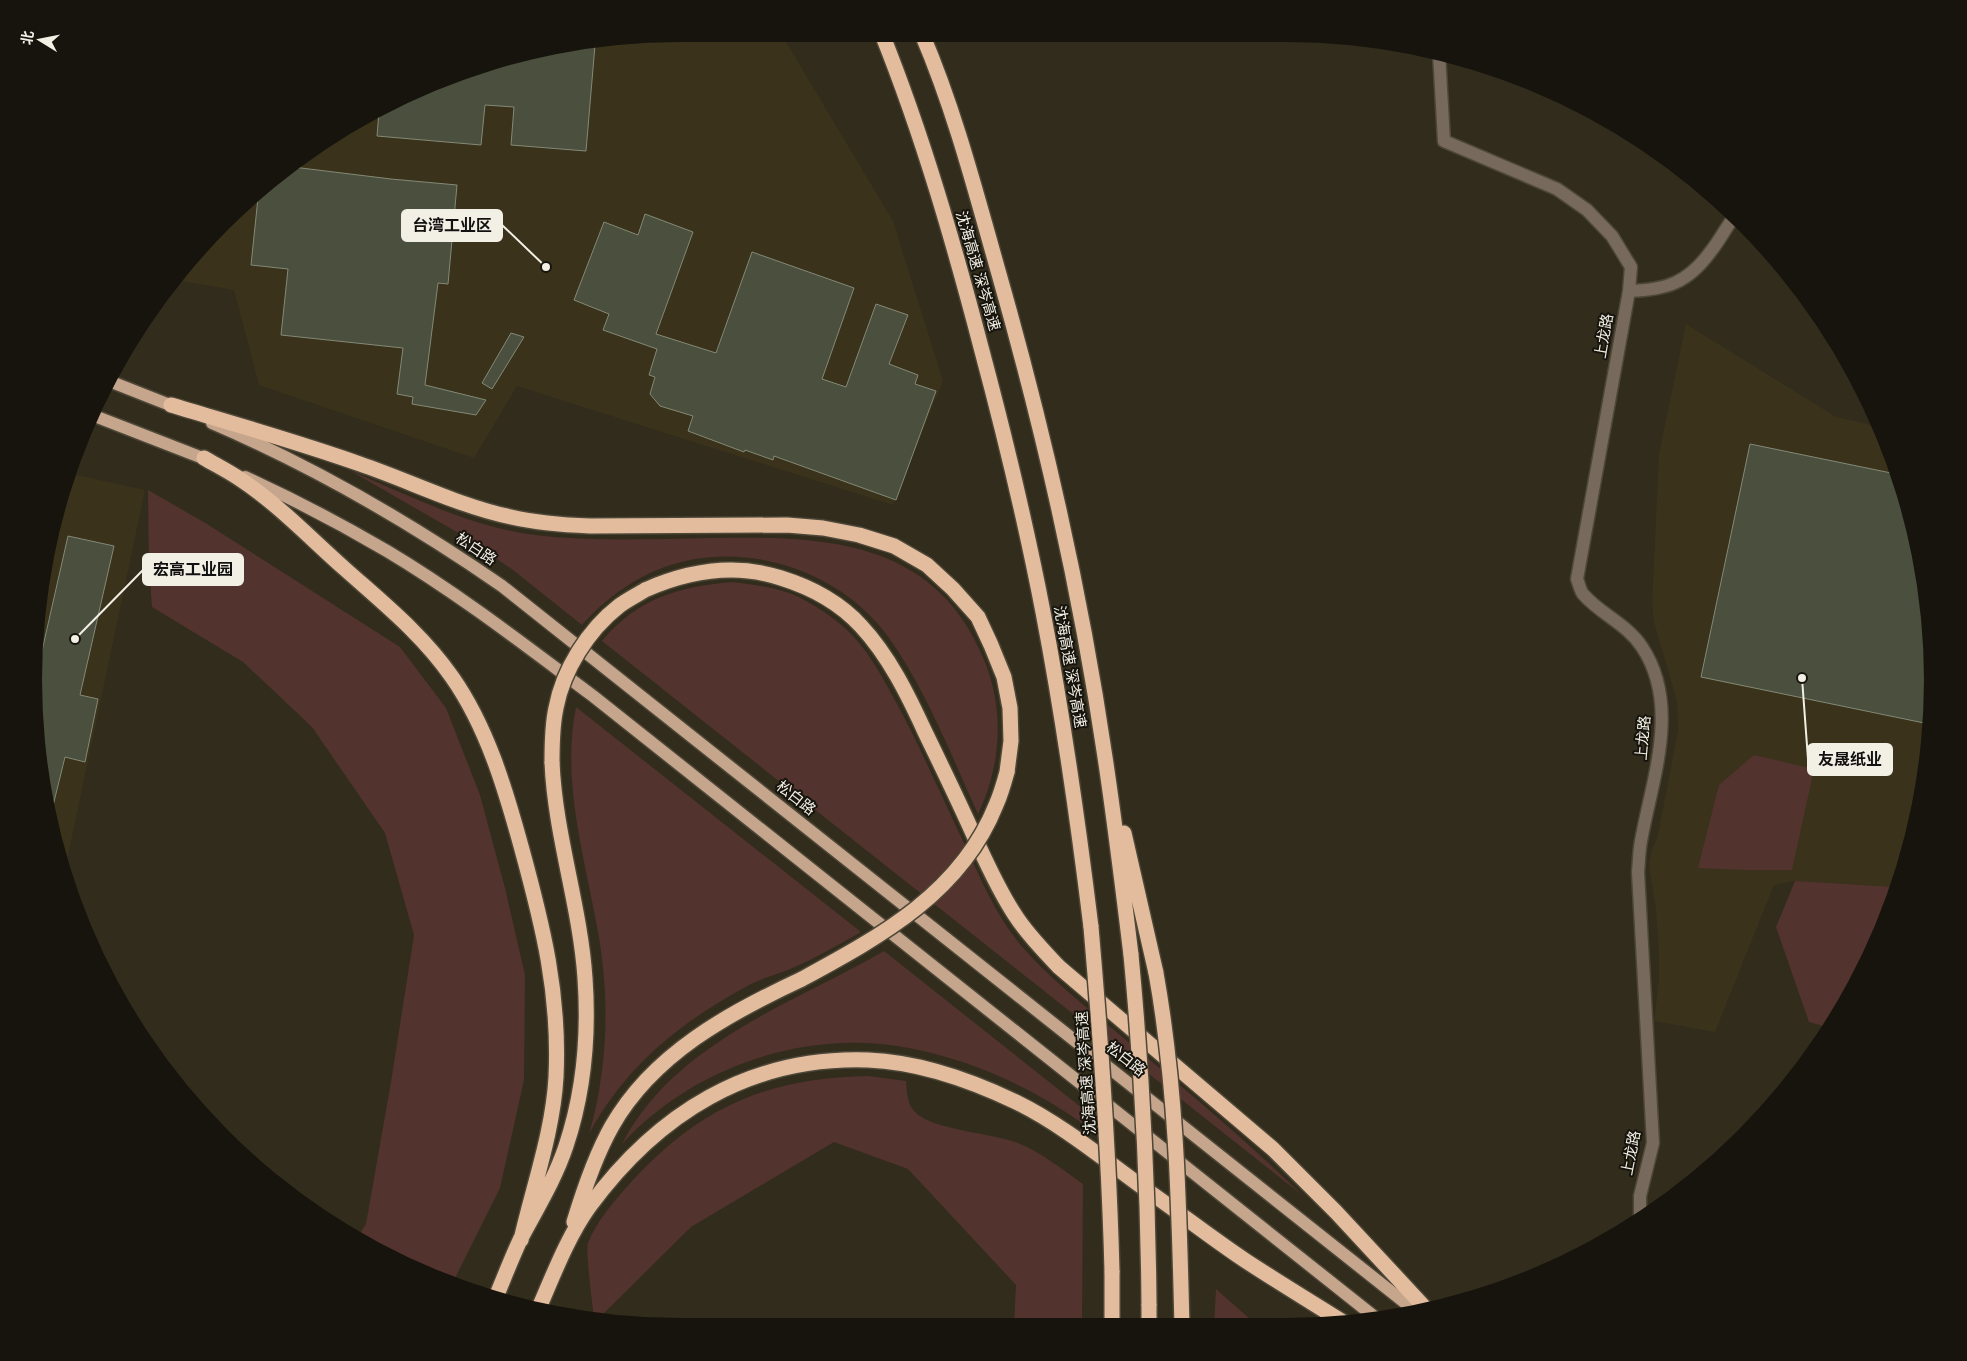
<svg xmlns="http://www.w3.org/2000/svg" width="1967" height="1361" font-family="'Varela Round','Noto Sans SC',sans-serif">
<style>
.built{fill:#3a321b}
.green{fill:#52332e}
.building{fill:#4a4f3e;stroke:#848a77}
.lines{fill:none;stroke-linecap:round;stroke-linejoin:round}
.minor-casing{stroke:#4d4738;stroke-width:15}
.major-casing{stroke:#4d4738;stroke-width:15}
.highway-casing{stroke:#4d4738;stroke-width:18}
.minor{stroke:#78695d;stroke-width:12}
.major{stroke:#c5a58b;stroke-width:12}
.highway{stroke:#e3bc9e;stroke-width:15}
.highway-bridge-casing{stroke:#4d4738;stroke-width:18;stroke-linecap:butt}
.highway-bridge{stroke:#e3bc9e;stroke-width:15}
.labels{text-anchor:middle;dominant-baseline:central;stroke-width:4;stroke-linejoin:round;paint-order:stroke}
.street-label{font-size:15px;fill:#f2efe5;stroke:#17140d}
.leader{fill:none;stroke:#f2efe5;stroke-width:2}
.callout-dot{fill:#f2efe5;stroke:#17140d;stroke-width:2}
.callout{fill:#f2efe5;stroke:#f2efe5;stroke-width:2}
.callout-label{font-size:16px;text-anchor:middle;font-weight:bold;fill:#111}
</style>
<rect width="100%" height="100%" fill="#322c1c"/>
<path class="built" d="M680,34H778L786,42L893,221L943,381L893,505L517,386L474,458L259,385L234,290L176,280L194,254L321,143L433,83L513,56Z
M1686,324L1836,417L1881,427L1884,433L1921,555L1933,681L1921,807L1896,887L1795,881L1774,885L1715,1032L1654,1021L1659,981V953L1656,910L1649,866L1651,853L1658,835L1678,730L1677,701L1654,622L1652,604L1659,454Z
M72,474L145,490L66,865L46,806L34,681L39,596Z"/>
<path class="green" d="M349,470C408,495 470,527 535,535C593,542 653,539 711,538C824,536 935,539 984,660C1005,710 1001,766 978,814C952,757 926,690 889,638C840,569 742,538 662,568C631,580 604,600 582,625L513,570L462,535Z
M148,490L207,524L400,647L446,708L480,795L505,888L525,975L524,1080L500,1188L452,1284L433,1278L357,1238L366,1224L391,1082L414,935L385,833L312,727L243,662L152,607L149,567Z
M732,582C754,585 778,587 799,597C818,607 838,620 852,635C871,655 884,680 897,704C922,750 942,798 965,845C982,882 998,920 1025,950C1055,984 1092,1011 1126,1040C1186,1090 1246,1140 1302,1195L602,641C638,598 678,587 732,582Z
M576,707L861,932C840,944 819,956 797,966C782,973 765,977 751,984C682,1021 626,1065 589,1134C608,1069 610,998 598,932C585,858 561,782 576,707Z
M1754,755L1814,769L1792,870H1747L1698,868L1719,785Z
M1795,881L1896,887L1884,928L1831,1028L1809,1022L1776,927Z
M884,951L1082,1108V1123C1031,1087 972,1060 909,1048C806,1028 692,1067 622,1144C674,1043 792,1004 884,951Z
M868,1076L906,1081C907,1092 907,1105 916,1113C934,1130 992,1133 1018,1143C1041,1152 1063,1170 1083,1184L1082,1327H1014L1016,1285L908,1169L834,1142L691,1227L598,1319H594C593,1306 585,1251 588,1243C597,1220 616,1199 632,1181C701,1107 767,1078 868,1076Z
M1216,1289L1259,1327H1214Z"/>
<path class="building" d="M595,45L586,151L511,145L514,107L485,105L481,145L377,136L379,112L433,83L500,60L516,62L517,55Z
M293,167L391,179L457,185L448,284L438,283L425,385L486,400L476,415L412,404L413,397L397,394L403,348L281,335L288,269L251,265L258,198Z
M645,214L693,232L656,334L716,353L752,252L854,288L822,379L846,387L876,304L908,315L889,364L918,375L915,384L936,391L896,500L774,456L773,460L745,450L744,452L688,431L693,416L660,406L650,394L655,377L649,375L657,349L603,330L609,314L574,300L604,222L638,235Z
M511,333L524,337L492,389L482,383Z
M1750,444L1896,474L1921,555L1933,681L1929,724L1701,677Z
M68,536L114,546L80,695L98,699L85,762L65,757L50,818L46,806L34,686Z"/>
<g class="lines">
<defs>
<path id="minor" d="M1439,53L1444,141L1557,189L1587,210L1612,236L1631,267L1629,291L1577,579C1579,584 1580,590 1583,594C1600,614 1627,624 1642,647C1681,706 1652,779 1641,841C1639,851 1639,862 1638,872L1653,1143L1640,1196V1219
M1629,291C1666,290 1688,283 1711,251C1720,240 1726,227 1735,216"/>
<path id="major" d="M109,381L180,409
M92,415L213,462
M212,423C314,467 411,523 502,586L1418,1313
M245,477C293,499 341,524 387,551C459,594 526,646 593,696L1376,1318"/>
<path id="highway" d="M882,34C923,136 954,244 982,351C1005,437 1026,524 1043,612C1063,716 1078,821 1091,927
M922,34C955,111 976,193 999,274C1044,432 1081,594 1105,757C1115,823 1123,889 1131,955
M171,405C234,424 298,442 360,464C410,481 459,506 511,517C537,523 563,525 590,526L787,525L823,528L859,535L894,546L927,565L953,589L978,617L991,645L1004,677L1010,708L1011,741L1007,772
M204,458C216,465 228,471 240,479C278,504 311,539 345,569C383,603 422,634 452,677C487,727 505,788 521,846C543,926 560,994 556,1077C553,1132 533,1187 521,1240
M645,590C688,571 735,563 781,578C810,587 840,603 861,626C889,656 908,695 925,732C942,767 959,802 975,838C987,864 999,891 1015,915C1027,934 1043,950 1059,967L1273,1149L1336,1212L1427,1310
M1124,833L1156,973
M574,1222C584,1189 595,1156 612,1126C653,1054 729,1013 802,979
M496,1297C504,1278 512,1257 521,1238C537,1208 555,1179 566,1146C584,1092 589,1035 585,978C580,905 555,835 552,762
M1149,1304V1327
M538,1310C553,1276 567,1238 589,1207C657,1114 749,1056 868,1060C919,1062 970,1080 1016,1102C1063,1125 1106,1161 1148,1191C1181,1214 1213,1239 1246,1261C1278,1282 1311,1302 1343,1322
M1112,1327V1271"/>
</defs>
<use href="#minor" class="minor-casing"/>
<use href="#major" class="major-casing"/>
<use href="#highway" class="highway-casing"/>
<use href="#minor" class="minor"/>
<use href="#major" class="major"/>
<use href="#highway" class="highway"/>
<defs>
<path id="highway-bridge" d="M552,762C552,744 552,726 556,708C563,670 588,630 619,606C627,600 637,595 645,590
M1091,927C1101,1042 1109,1156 1112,1271
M1131,955C1142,1071 1148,1187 1149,1304
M1156,973C1177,1090 1179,1208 1182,1327
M802,979C881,936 961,893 996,805C1001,794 1004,783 1007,772"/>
</defs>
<use href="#highway-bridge" class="highway-bridge-casing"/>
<use href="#highway-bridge" class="highway-bridge"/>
</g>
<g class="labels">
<g class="street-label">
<text transform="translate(978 271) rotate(74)">沈海高速 深岑高速</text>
<text transform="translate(1604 336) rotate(-80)">上龙路</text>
<text transform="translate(476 549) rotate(34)">松白路</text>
<text transform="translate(1070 667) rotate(80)">沈海高速 深岑高速</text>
<text transform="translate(1643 738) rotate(-85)">上龙路</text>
<text transform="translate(796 798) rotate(38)">松白路</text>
<text transform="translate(1126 1059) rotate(38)">松白路</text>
<text transform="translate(1086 1073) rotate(-94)">沈海高速 深岑高速</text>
<text transform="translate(1631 1153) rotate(-79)">上龙路</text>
</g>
</g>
<path d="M0 0H1967V1361H0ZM680 42H1286A638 638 0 0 1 1924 680V680A638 638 0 0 1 1286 1318H680A638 638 0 0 1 42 680V680A638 638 0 0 1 680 42Z" fill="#17140d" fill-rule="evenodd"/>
<path class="leader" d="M546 267L502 225M75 639L143 570M1802 678L1808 759"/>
<g class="callout-dot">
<circle cx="546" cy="267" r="5"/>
<circle cx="75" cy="639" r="5"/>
<circle cx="1802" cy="678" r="5"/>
</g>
<g class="callout">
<rect x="402" y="210" width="100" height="31" rx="5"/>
<rect x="143" y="554" width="100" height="31" rx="5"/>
<rect x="1808" y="744" width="84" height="31" rx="5"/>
</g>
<g class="callout-label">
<text x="452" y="231">台湾工业区</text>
<text x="193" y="575">宏高工业园</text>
<text x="1850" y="765">友晟纸业</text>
</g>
<g transform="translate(40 40) rotate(280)" stroke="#17140d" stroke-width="4" paint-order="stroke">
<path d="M0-4L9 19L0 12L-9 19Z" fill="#f2efe5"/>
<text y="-8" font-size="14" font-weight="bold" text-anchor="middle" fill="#f2efe5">北</text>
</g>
</svg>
